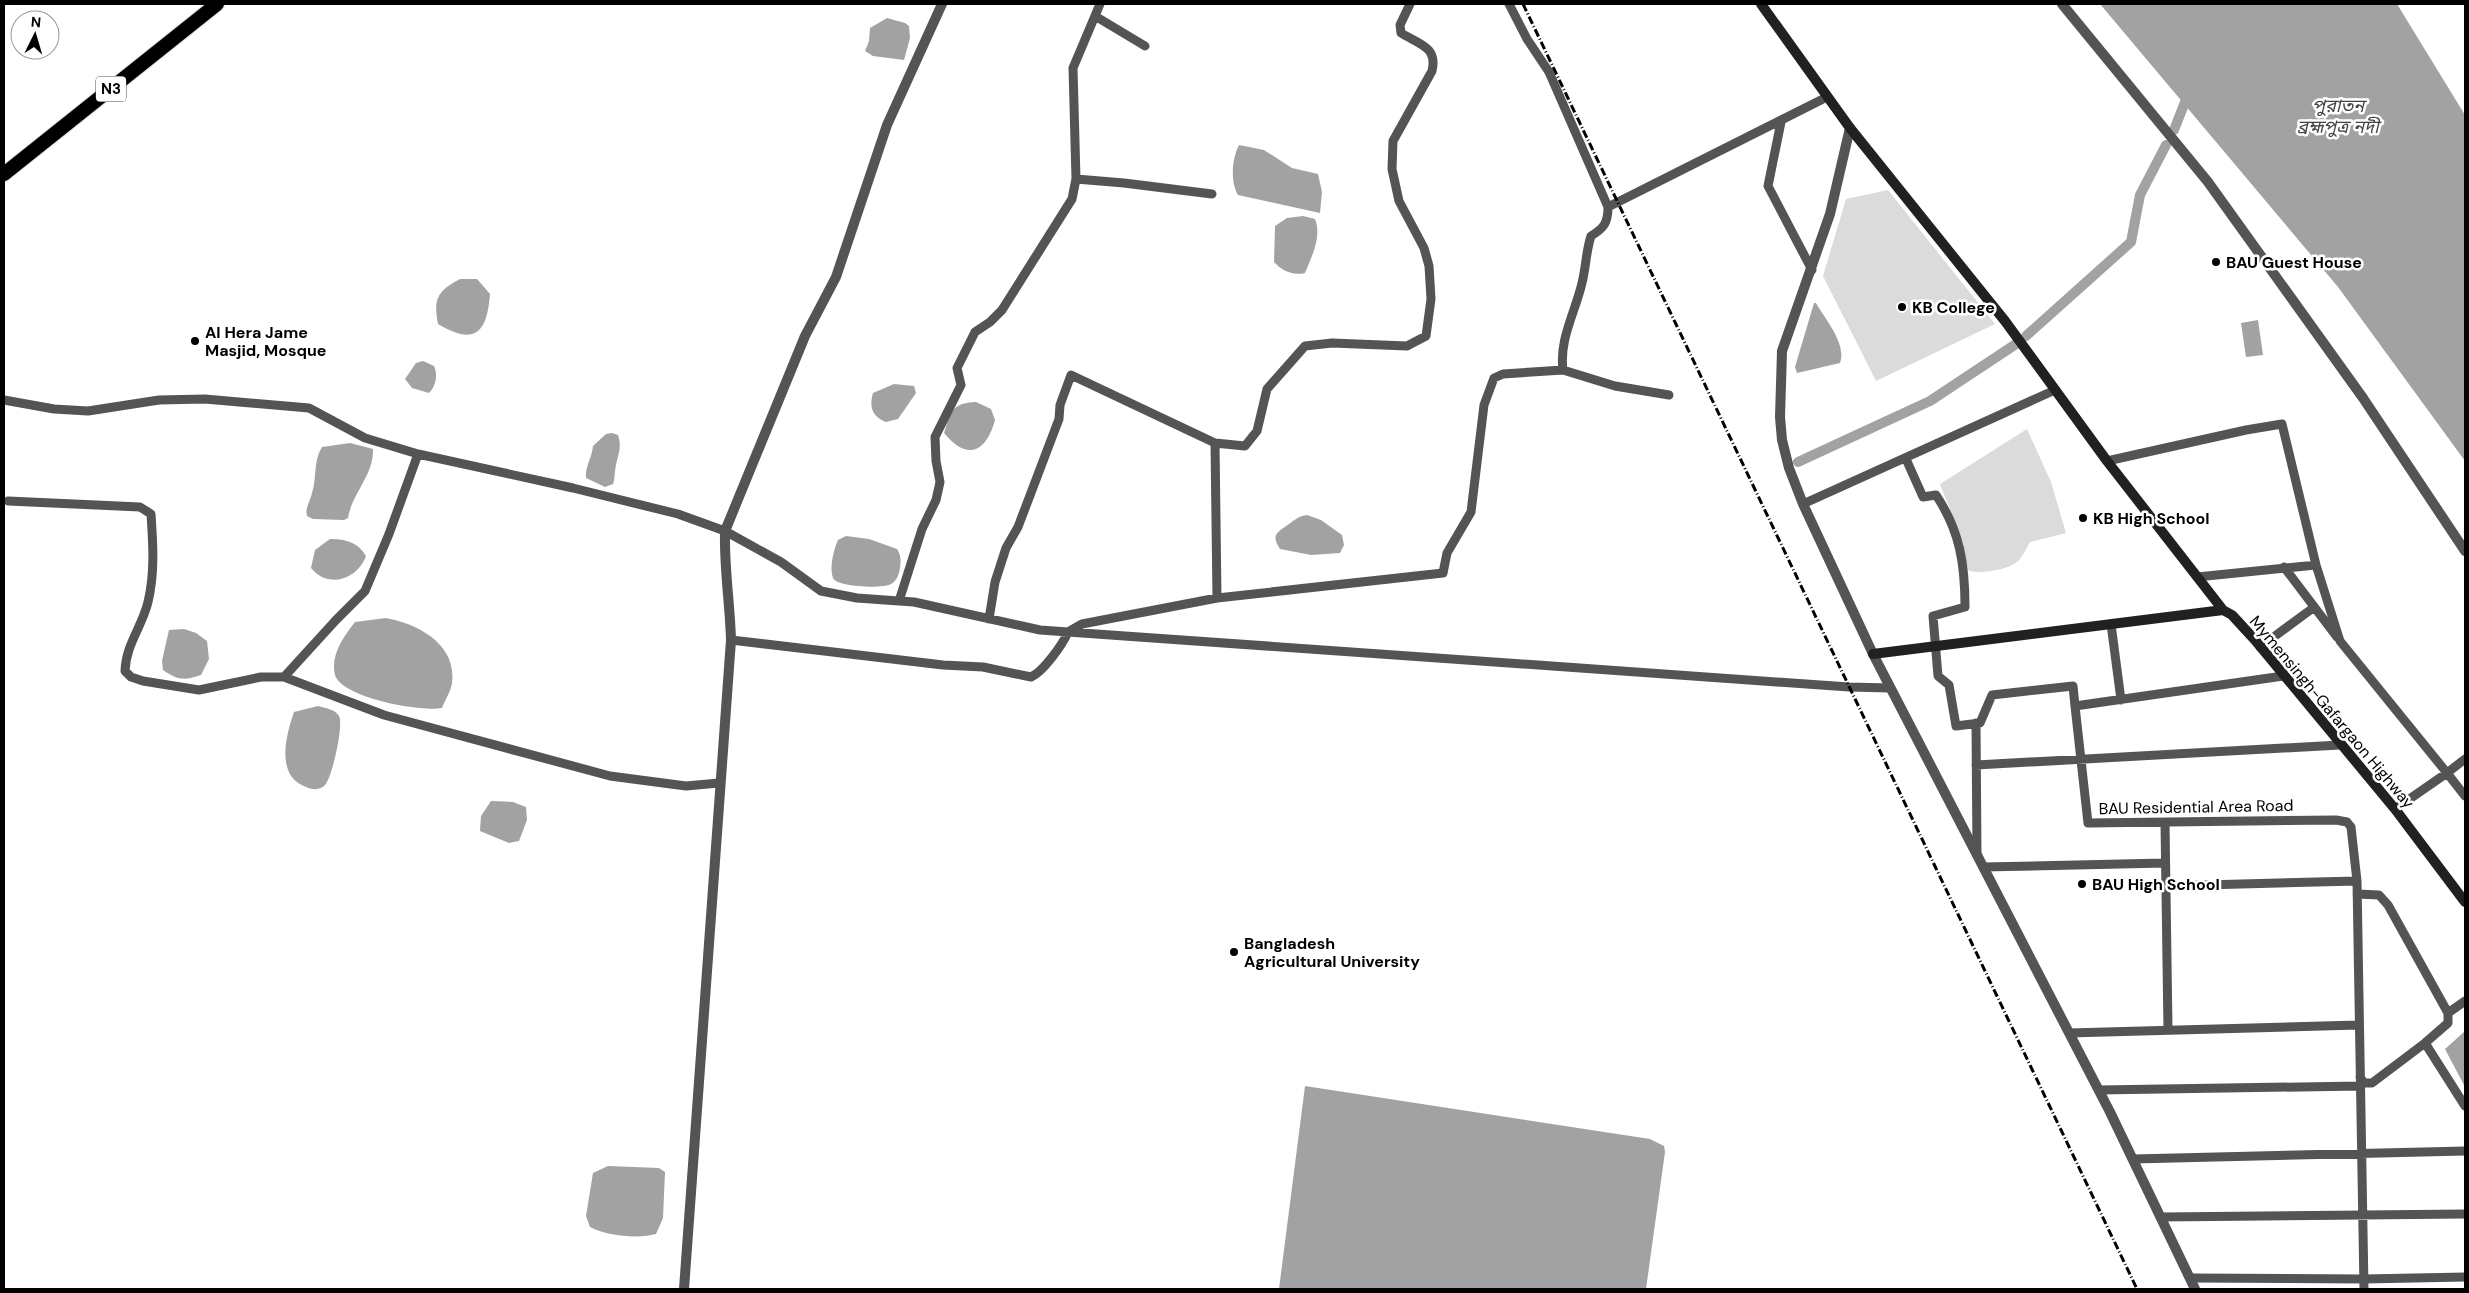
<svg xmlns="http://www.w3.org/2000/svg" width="2469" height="1293" font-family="'DM Sans','Noto Sans Bengali',sans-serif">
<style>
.green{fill:#dbdbdb}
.water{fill:#a2a2a2}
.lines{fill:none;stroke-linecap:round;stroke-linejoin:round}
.canal{stroke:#a2a2a2;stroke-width:10}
.trunk-casing{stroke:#dbdbdb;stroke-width:16}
.minor{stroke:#545454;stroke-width:9}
.tertiary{stroke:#545454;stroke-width:10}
.secondary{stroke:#212121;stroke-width:10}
.trunk{stroke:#000;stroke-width:14}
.rail{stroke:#000;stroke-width:3;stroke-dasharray:8 2.5 1 2.5;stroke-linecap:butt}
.poi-dot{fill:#000;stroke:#fff;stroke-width:2}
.labels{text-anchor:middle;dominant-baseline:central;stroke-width:5;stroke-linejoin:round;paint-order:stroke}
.shield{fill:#fff;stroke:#4c4c4c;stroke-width:1}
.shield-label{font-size:15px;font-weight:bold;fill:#000}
.poi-label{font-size:16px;font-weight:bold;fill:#000;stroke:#fff;text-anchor:start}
.street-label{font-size:16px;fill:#000;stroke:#fff}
.water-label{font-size:18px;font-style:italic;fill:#434343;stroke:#fff}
</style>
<rect width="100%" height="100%" fill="#fff"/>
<path class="green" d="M1888,190L1995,324L1876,381L1823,276L1846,199Z
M2027,429L2051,482L2066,533L2030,542C2026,548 2023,557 2017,562C2007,570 1978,575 1967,570L1963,542L1940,484Z"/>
<path class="water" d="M2100,4H2397L2465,115V461L2338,287Z
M887,18L905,23L909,26L910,38L904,60L873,56L865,51L869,41L870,28Z
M1239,145L1264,150L1292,168L1318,174L1322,192L1320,213L1238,195C1230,182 1232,158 1239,145Z
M1303,216L1315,219C1322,236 1312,256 1305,273C1294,276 1282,271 1274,262L1275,226L1287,218Z
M460,279H477L490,294C487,333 475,346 438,324C433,298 438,291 460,279Z
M1814,303H1816C1825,319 1847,344 1840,363L1797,373L1795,367Z
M2258,320L2263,355L2246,357L2241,323Z
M423,361L434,366C438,375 436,386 429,393L412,388L405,379L416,363Z
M894,384L914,386L916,393L898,419L886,422C872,416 869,407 873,393Z
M976,402L991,409L995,420C986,453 967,461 944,433C951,412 951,403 976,402Z
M612,433L618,435C623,449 616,458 615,472C614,477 615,479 613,484L605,487L586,478C585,466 592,458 593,446L606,434Z
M350,443L373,449C374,475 352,493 348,518L344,520L313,519L307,516C305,507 310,502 312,493C317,478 313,461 322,447Z
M1307,515L1321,520L1342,535L1344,545L1340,553L1311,555L1280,549C1272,536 1275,534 1286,526C1294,521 1296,517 1307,515Z
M846,536L869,539L897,549C901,555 901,561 900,568C899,574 897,581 891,584C883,589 836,587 833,578C829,567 834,549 838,540Z
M330,539C345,539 358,542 366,556C357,580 328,589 311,568L315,550Z
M386,618C418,624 457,644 452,683C451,691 445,700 442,708C421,712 342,698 335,675C330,655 344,636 355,622Z
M184,629L196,633L207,641L209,659L201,675C184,681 177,680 163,670L162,661L169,630Z
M318,706C325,708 335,709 339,716C344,724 332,780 324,786C319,790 312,790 306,787C275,776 286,735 294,712Z
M491,801L513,802L526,807L527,820L519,841L509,843L480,831L481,816Z
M2465,1031V1087L2445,1049Z
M1305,1086L1650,1139L1664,1146L1665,1152L1646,1289H1279Z
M608,1166L659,1168L665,1172L663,1218L656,1234C638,1239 607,1236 590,1227L586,1216L593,1173Z"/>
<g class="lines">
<path class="canal" d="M2174,130L2185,102L2191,92
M2026,336L2131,242L2140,195L2166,145
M1798,462L1930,401L2016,344"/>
<defs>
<path id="trunk" d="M4,174L217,4"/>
</defs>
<use href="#trunk" class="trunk-casing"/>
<path class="minor" d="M1100,4L1073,68L1076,179L1072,199L1002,310L990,322L975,332L957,368L961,385L935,437L936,461L940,482L936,500L922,529L899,601L914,602L1040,630L1068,632L1082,624L1217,598L1443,573L1447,553L1471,512L1484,405L1494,378L1503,374L1563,370C1559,339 1575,313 1582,283C1586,267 1586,251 1591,236C1604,228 1608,223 1608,207L1549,72L1527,39L1509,4
M1095,16L1145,46
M1781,122L1768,186L1812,270
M1076,179L1124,183L1212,194
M1608,207L1827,97
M1563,370L1615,386L1669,395
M4,400L54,409L88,411L159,400L205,399L309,408L365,438L418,454L573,488L678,514L725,531L781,562L821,591L857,598L899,601
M1906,459L1923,497L1936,495C1960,531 1965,564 1965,607L1933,616L1938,676L1949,685L1956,726L1980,723L1992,695L2073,686L2075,706
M2107,461L2246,430L2282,424L2316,565L2340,641L2447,773L2465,759
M8,501L140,507L151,514C153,544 155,573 148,602C142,627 126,644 125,671L131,677L143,681L199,690L261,677H284L384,715L610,776L686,786L719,783
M1803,504L2055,390
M2284,567L2337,637
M2197,577L2316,565
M1217,598L1215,443L1245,446L1257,431L1267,389L1305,346L1332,343L1407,346L1426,336L1431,299L1429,266L1424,248L1399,201L1392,169L1393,141L1432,71C1438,47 1419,44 1401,33L1400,25L1410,4
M989,619L995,582L1006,548L1018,527L1059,419L1060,405L1071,375L1215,443
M2111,624L2121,700
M731,640L943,665L983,667L1031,677C1043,672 1063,644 1068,632L1849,687L1890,688
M2260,647L2313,608
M2283,676L2075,706L2088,823L2336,820L2347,822L2351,827L2357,881L2364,1289
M284,677L336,620L365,591L389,534L418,454
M1976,723L1977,855
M1976,765L2340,745
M2395,809L2447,773L2465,796
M2165,823L2168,1030
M1983,867L2165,863
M2166,886L2357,881
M2357,894L2379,895L2388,905L2448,1013V1023L2425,1043L2372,1083H2364L2360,1077
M2448,1013L2465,1001
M2069,1033L2359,1025
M2425,1043L2465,1106
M2099,1090L2360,1086
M2133,1159L2465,1151
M2161,1217L2465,1214
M2190,1278L2364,1279L2465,1277"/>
<path class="tertiary" d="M2062,4L2208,182L2363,398L2465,551
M1850,128L1830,214L1782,351L1780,417L1782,440L1789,468L1803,504L1873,654L2110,1112L2195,1289
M684,1289L731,640C730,604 724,568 725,531L805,336L836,277L887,125L942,4"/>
<path class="secondary" d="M1761,4L1850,128L2005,321L2107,461L2223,610
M1873,654L2223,610L2232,615L2255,640L2395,809L2465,902"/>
<use href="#trunk" class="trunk"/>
<path class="rail" d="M1523,4L2137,1289"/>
</g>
<g class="poi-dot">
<circle cx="2216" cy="262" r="5"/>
<circle cx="1902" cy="307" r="5"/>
<circle cx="195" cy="341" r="5"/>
<circle cx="2083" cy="518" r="5"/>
<circle cx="2082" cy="884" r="5"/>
<circle cx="1234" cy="952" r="5"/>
</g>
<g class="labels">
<rect class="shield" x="96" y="76.5" width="30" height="25" rx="4"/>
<g class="shield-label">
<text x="111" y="89">N3</text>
</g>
<g class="poi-label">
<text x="2226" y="262">BAU Guest House</text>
<text x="1912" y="307">KB College</text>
<text x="205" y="332">Al Hera Jame<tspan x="205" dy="18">Masjid, Mosque</tspan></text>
<text x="2093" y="518">KB High School</text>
<text x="2092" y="884">BAU High School</text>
<text x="1244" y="943">Bangladesh<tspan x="1244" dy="18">Agricultural University</tspan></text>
</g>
<g class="street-label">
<text transform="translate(2332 712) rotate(50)">Mymensingh-Gafargaon Highway</text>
<text transform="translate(2196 807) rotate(-1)">BAU Residential Area Road</text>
</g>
<g class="water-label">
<text x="2338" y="106">পুরাতন<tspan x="2338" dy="21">ব্রহ্মপুত্র নদী</tspan></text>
</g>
</g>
<rect width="2469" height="1293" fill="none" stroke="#000000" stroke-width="10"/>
<g transform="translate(35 35) rotate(5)"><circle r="24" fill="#ffffff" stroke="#999999"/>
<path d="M0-4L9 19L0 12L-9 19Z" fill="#000000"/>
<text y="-8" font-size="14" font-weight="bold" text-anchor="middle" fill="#000000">N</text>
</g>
</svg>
